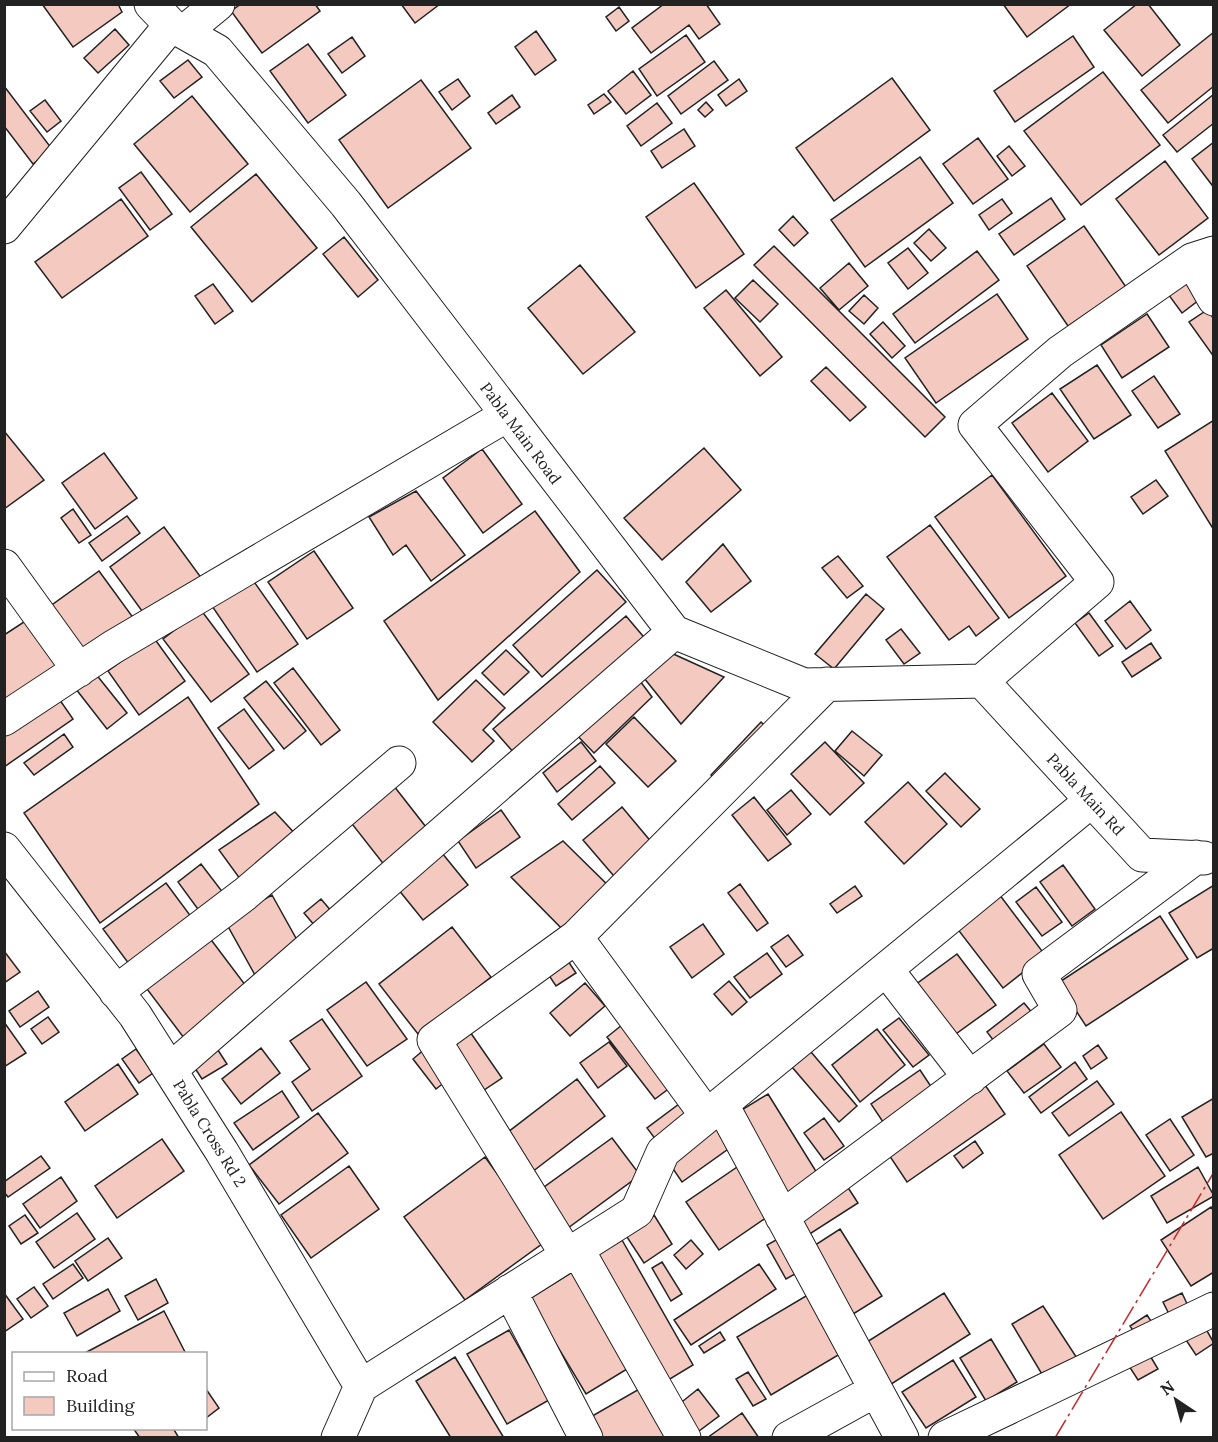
<svg xmlns="http://www.w3.org/2000/svg" width="1218" height="1442" font-family="Lora,serif">
<style>
.building{fill:#f3c9c0;stroke:#222;stroke-width:1.5}
.lines{fill:none;stroke-linecap:round;stroke-linejoin:round}
.minor-casing{stroke:#222;stroke-width:35}
.minor{stroke:#fff;stroke-width:33}
.power{stroke:#c62828;stroke-width:1.5;stroke-dasharray:21 4.5 3 4.5;stroke-linecap:butt}
.labels{text-anchor:middle;dominant-baseline:central;stroke-width:4.5;stroke-linejoin:round;paint-order:stroke}
.street-label{font-size:16px;fill:#222;stroke:#fff}
</style>
<rect width="100%" height="100%" fill="#fff"/>
<path class="building" d="M42,4H118L122,12L73,47Z
M241,4H315L320,11L262,53L231,11Z
M401,4H440L415,23Z
M664,4H706L720,24L699,39L689,25L651,53L632,28Z
M1003,4H1071L1027,37Z
M1137,4H1148L1180,45L1142,76L1104,30Z
M619,7L629,21L616,31L606,17Z
M115,29L129,45L98,73L84,58Z
M536,31L556,60L535,75L515,47Z
M1214,32V86L1168,123L1141,90Z
M686,35L705,62L657,96L639,69Z
M1073,36L1094,67L1015,122L994,91Z
M352,37L365,56L342,73L328,54Z
M308,44L346,95L308,123L270,71Z
M188,60L202,77L174,98L160,81Z
M714,61L728,80L681,114L668,96Z
M633,71L651,95L626,114L608,91Z
M1103,72L1160,145L1081,205L1024,131Z
M892,78L930,130L834,201L796,148Z
M458,79L470,96L452,110L439,92Z
M739,79L747,91L726,106L718,95Z
M421,80L471,148L388,208L339,140Z
M4,86L52,149L33,164L4,126Z
M604,94L611,102L594,114L588,105Z
M1214,94V123L1177,152L1163,135Z
M512,95L520,107L496,124L488,113Z
M192,96L248,164L190,212L134,144Z
M45,100L61,121L47,132L30,111Z
M706,102L713,110L705,117L698,110Z
M657,103L672,123L641,146L627,126Z
M684,129L695,146L662,168L651,151Z
M978,138L1008,179L973,204L943,164Z
M1214,142V183L1212,185L1192,159Z
M1009,146L1025,166L1012,176L997,156Z
M920,157L953,203L865,267L831,220Z
M1165,161L1208,218L1159,255L1116,199Z
M141,172L172,214L150,230L119,188Z
M256,174L317,248L252,302L191,227Z
M694,183L744,254L696,288L646,217Z
M1051,198L1065,219L1014,255L999,234Z
M121,199L148,236L62,298L35,262Z
M1002,199L1012,213L989,230L979,215Z
M793,216L808,233L794,246L779,230Z
M1084,226L1126,287L1068,326L1027,266Z
M929,229L946,248L931,261L914,243Z
M344,237L378,280L358,297L323,254Z
M774,246L945,417L925,437L754,265Z
M908,248L928,273L908,289L888,263Z
M977,251L999,280L915,343L893,314Z
M849,263L868,286L839,310L820,288Z
M580,265L635,332L583,374L528,308Z
M753,280L778,304L760,322L735,298Z
M1185,281L1199,300L1182,313L1168,294Z
M213,284L233,311L215,324L195,296Z
M726,290L782,357L760,376L704,308Z
M997,294L1028,339L936,403L905,358Z
M864,295L878,308L864,324L849,311Z
M1207,310L1214,319V357L1189,322Z
M1147,314L1169,347L1122,378L1101,345Z
M883,322L905,346L892,358L870,334Z
M1097,365L1131,415L1094,439L1060,389Z
M826,367L866,407L850,421L811,381Z
M1154,376L1180,414L1158,428L1132,391Z
M1052,393L1088,441L1048,472L1012,423Z
M1214,420V526L1212,527L1165,451Z
M4,431L44,480L4,509Z
M704,448L741,490L662,560L624,518Z
M482,449L522,504L483,533L443,478Z
M104,453L137,498L95,529L62,483Z
M992,475L1066,576L1009,618L935,517Z
M1156,480L1168,496L1143,514L1131,497Z
M416,491L465,555L431,581L406,545L393,555L369,517Z
M73,509L91,535L79,543L61,518Z
M535,511L580,572L438,700L384,621Z
M127,516L140,533L102,561L89,543Z
M930,525L999,618L976,636L969,626L949,640L887,557Z
M164,527L205,583L150,622L110,567Z
M723,544L751,581L711,612L686,582Z
M314,551L353,608L307,639L268,582Z
M838,556L863,586L847,598L822,568Z
M597,570L626,602L542,677L513,645Z
M99,571L137,623L87,659L49,607Z
M252,579L298,644L257,672L212,606Z
M866,594L884,609L834,669L815,654Z
M1130,601L1151,630L1126,649L1105,621Z
M201,610L249,674L211,702L163,639Z
M1089,613L1113,646L1099,656L1075,623Z
M626,616L648,642L515,754L493,729Z
M30,618L66,672L4,714V635Z
M901,629L920,653L904,664L886,640Z
M154,638L185,681L139,715L108,671Z
M1151,643L1161,658L1132,677L1122,662Z
M506,650L529,672L504,695L482,673Z
M669,652L724,677L681,724L644,678Z
M91,668L127,713L107,729L72,684Z
M293,668L340,730L321,745L274,683Z
M634,673L652,697L594,753L571,729Z
M476,680L505,708L483,730L494,741L472,762L433,722Z
M266,681L306,731L284,749L244,698Z
M55,693L73,719L4,767V728Z
M188,697L259,804L100,923L24,813Z
M244,709L274,750L249,769L218,728Z
M634,717L676,761L648,787L606,744Z
M761,722L773,733L722,786L711,775Z
M852,731L882,755L864,776L835,751Z
M64,734L73,747L34,775L24,763Z
M581,742L596,761L557,792L543,773Z
M825,742L864,783L830,815L791,774Z
M600,766L615,783L572,820L558,804Z
M945,773L980,809L961,827L926,791Z
M390,781L433,836L389,871L345,815Z
M908,782L947,824L904,864L865,822Z
M791,790L811,814L787,835L767,810Z
M754,797L791,844L768,861L732,815Z
M622,807L658,850L619,882L583,840Z
M501,810L520,837L476,868L458,841Z
M275,812L298,837L243,883L219,850Z
M563,841L626,903L572,939L511,877Z
M442,853L468,885L423,920L398,889Z
M201,864L224,894L200,912L178,882Z
M1063,865L1095,909L1072,926L1040,882Z
M166,883L195,922L132,968L103,929Z
M740,884L768,923L757,931L728,893Z
M1214,885V948L1197,958L1169,913Z
M855,886L862,896L837,913L830,904Z
M1036,887L1062,922L1042,936L1016,902Z
M999,894L1045,955L1003,988L956,927Z
M272,895L302,949L255,975L225,921Z
M321,899L332,912L315,926L304,913Z
M1160,916L1188,959L1086,1026L1058,983Z
M703,924L724,954L692,978L670,947Z
M452,927L491,977L418,1034L379,984Z
M788,935L803,955L786,967L771,947Z
M209,937L249,990L184,1038L144,985Z
M4,951L20,972L4,983Z
M767,953L782,974L750,998L734,977Z
M957,954L996,1005L953,1036L915,985Z
M566,958L576,973L556,986L546,971Z
M729,981L747,1002L732,1015L714,994Z
M366,982L407,1039L367,1066L327,1010Z
M585,983L605,1006L570,1036L550,1013Z
M38,991L49,1007L20,1027L9,1011Z
M1024,1003L1034,1015L997,1045L987,1032Z
M48,1017L59,1032L42,1044L31,1029Z
M899,1018L929,1055L913,1067L883,1030Z
M322,1019L362,1076L312,1111L292,1082L310,1069L290,1041Z
M627,1021L675,1084L655,1099L607,1037Z
M4,1022L26,1053L4,1067Z
M468,1029L502,1078L481,1092L448,1044Z
M877,1029L905,1065L860,1102L832,1065Z
M609,1042L627,1066L598,1088L580,1063Z
M1044,1044L1061,1067L1024,1093L1007,1071Z
M1098,1045L1107,1058L1091,1069L1083,1056Z
M216,1047L227,1064L202,1079L191,1062Z
M261,1048L280,1073L241,1104L222,1079Z
M426,1048L450,1078L436,1089L413,1059Z
M136,1049L153,1073L139,1083L122,1059Z
M811,1052L857,1106L839,1122L792,1067Z
M1075,1062L1087,1079L1041,1113L1029,1097Z
M118,1064L138,1094L85,1131L65,1102Z
M920,1070L936,1094L887,1128L871,1104Z
M577,1079L605,1116L532,1172L504,1135Z
M1097,1081L1114,1104L1069,1136L1052,1113Z
M985,1085L1005,1114L907,1182L887,1152Z
M282,1091L299,1117L253,1150L234,1123Z
M768,1094L822,1181L789,1202L735,1114Z
M687,1098L699,1114L659,1144L647,1128Z
M1214,1098V1153L1206,1157L1182,1117Z
M1121,1112L1165,1176L1103,1219L1059,1155Z
M318,1113L348,1153L279,1204L249,1165Z
M824,1118L844,1146L824,1160L804,1133Z
M1170,1119L1194,1155L1170,1171L1146,1135Z
M724,1123L738,1142L682,1182L669,1163Z
M612,1138L640,1175L568,1228L540,1190Z
M162,1139L184,1171L117,1218L95,1186Z
M975,1141L983,1153L963,1168L954,1156Z
M41,1156L50,1168L8,1197L4,1192V1182Z
M485,1157L546,1241L465,1300L404,1217Z
M743,1163L776,1211L719,1250L686,1202Z
M349,1166L379,1209L311,1258L281,1215Z
M1198,1167L1214,1196L1167,1223L1151,1196Z
M61,1177L77,1201L40,1228L23,1204Z
M847,1186L858,1203L805,1237L794,1218Z
M1211,1207L1214,1211V1272L1191,1286L1161,1240Z
M77,1213L95,1239L54,1268L36,1242Z
M25,1215L38,1233L21,1244L9,1226Z
M654,1215L672,1244L644,1263L625,1234Z
M840,1229L882,1296L850,1316L809,1249Z
M785,1235L804,1269L786,1279L767,1245Z
M108,1238L122,1258L88,1281L75,1261Z
M622,1240L693,1365L665,1382L593,1257Z
M691,1240L703,1254L686,1269L674,1255Z
M662,1262L682,1294L671,1301L652,1268Z
M73,1264L83,1278L53,1299L43,1284Z
M759,1264L776,1289L691,1345L674,1320Z
M579,1268L637,1363L586,1394L529,1299Z
M156,1279L168,1303L138,1320L125,1296Z
M34,1287L48,1306L31,1318L17,1299Z
M108,1289L120,1311L77,1336L64,1313Z
M4,1293L23,1319L4,1332Z
M811,1293L845,1351L771,1395L737,1337Z
M944,1293L970,1334L885,1388L859,1347Z
M1182,1293L1189,1308L1171,1318L1163,1302Z
M1043,1306L1088,1375L1055,1396L1012,1324Z
M164,1311L186,1354H83Z
M1147,1315L1153,1324L1136,1335L1130,1326Z
M1203,1324L1214,1343L1196,1355L1184,1337Z
M509,1330L549,1400L507,1424L467,1354Z
M720,1332L725,1340L704,1353L699,1346Z
M991,1339L1017,1382L986,1401L960,1358Z
M1149,1354L1158,1369L1138,1380L1129,1366Z
M455,1357L504,1438H451L416,1381Z
M953,1360L976,1397L926,1428L902,1392Z
M748,1372L766,1399L753,1406L736,1379Z
M641,1388L670,1438H598L587,1419Z
M206,1389L219,1408L206,1418Z
M698,1389L719,1416L699,1431L678,1405Z
M742,1413L759,1438H707Z
M133,1428H173L179,1438H140Z"/>
<g class="lines">
<defs>
<path id="minor" d="M151,4L171,25L217,51L346,204L674,632L804,685L982,681
M184,32L218,4
M4,227L171,25
M1192,260L1214,299
M4,566L79,670
M982,681L1097,582L975,425L1060,352L1192,260L1214,253
M982,681L1142,855L1204,858
M4,719L113,647L507,415
M4,849L135,1015L222,1152L361,1386
M576,937L707,1116
M886,969L970,1078
M116,992L245,894L399,763
M170,1070L674,632
M722,1105L902,1438
M782,1217L1060,1010L1039,974L1196,857
M577,1249L684,1438
M567,1255L434,1040L576,937L827,684
M510,1291L586,1438
M361,1386L637,1211L663,1152L1091,801
M338,1438L361,1386
M789,1438L876,1390
M945,1438L1214,1309"/>
</defs>
<use href="#minor" class="minor-casing"/>
<use href="#minor" class="minor"/>
<path class="power" d="M1055,1438L1214,1172"/>
</g>
<g class="labels">
<g class="street-label">
<text transform="translate(521 433) rotate(53)">Pabla Main Road</text>
<text transform="translate(1086 794) rotate(47)">Pabla Main Rd</text>
<text transform="translate(210 1133) rotate(58)">Pabla Cross Rd 2</text>
</g>
</g>
<rect width="1218" height="1442" fill="none" stroke="#222222" stroke-width="12"/>
<rect x="12" y="1352" width="195" height="78" fill="#ffffff" stroke="#a7a7a7" stroke-width="1.5"/>
<rect x="24" y="1372" width="30" height="9" fill="#ffffff" stroke="#a7a7a7" stroke-width="1.5"/>
<text x="66" y="1382" font-size="18" fill="#222222">Road</text>
<rect x="24" y="1397" width="30" height="18" fill="#f3c9c0" stroke="#a7a7a7" stroke-width="1.5"/>
<text x="66" y="1412" font-size="18" fill="#222222">Building</text>
<g transform="translate(1176 1400) rotate(324)" stroke="#ffffff" stroke-width="4.5" paint-order="stroke">
<path d="M0-4.5L10 22L0 15L-10 22Z" fill="#222222"/>
<text y="-9" font-size="16" font-weight="bold" text-anchor="middle" fill="#222222">N</text>
</g>
</svg>
